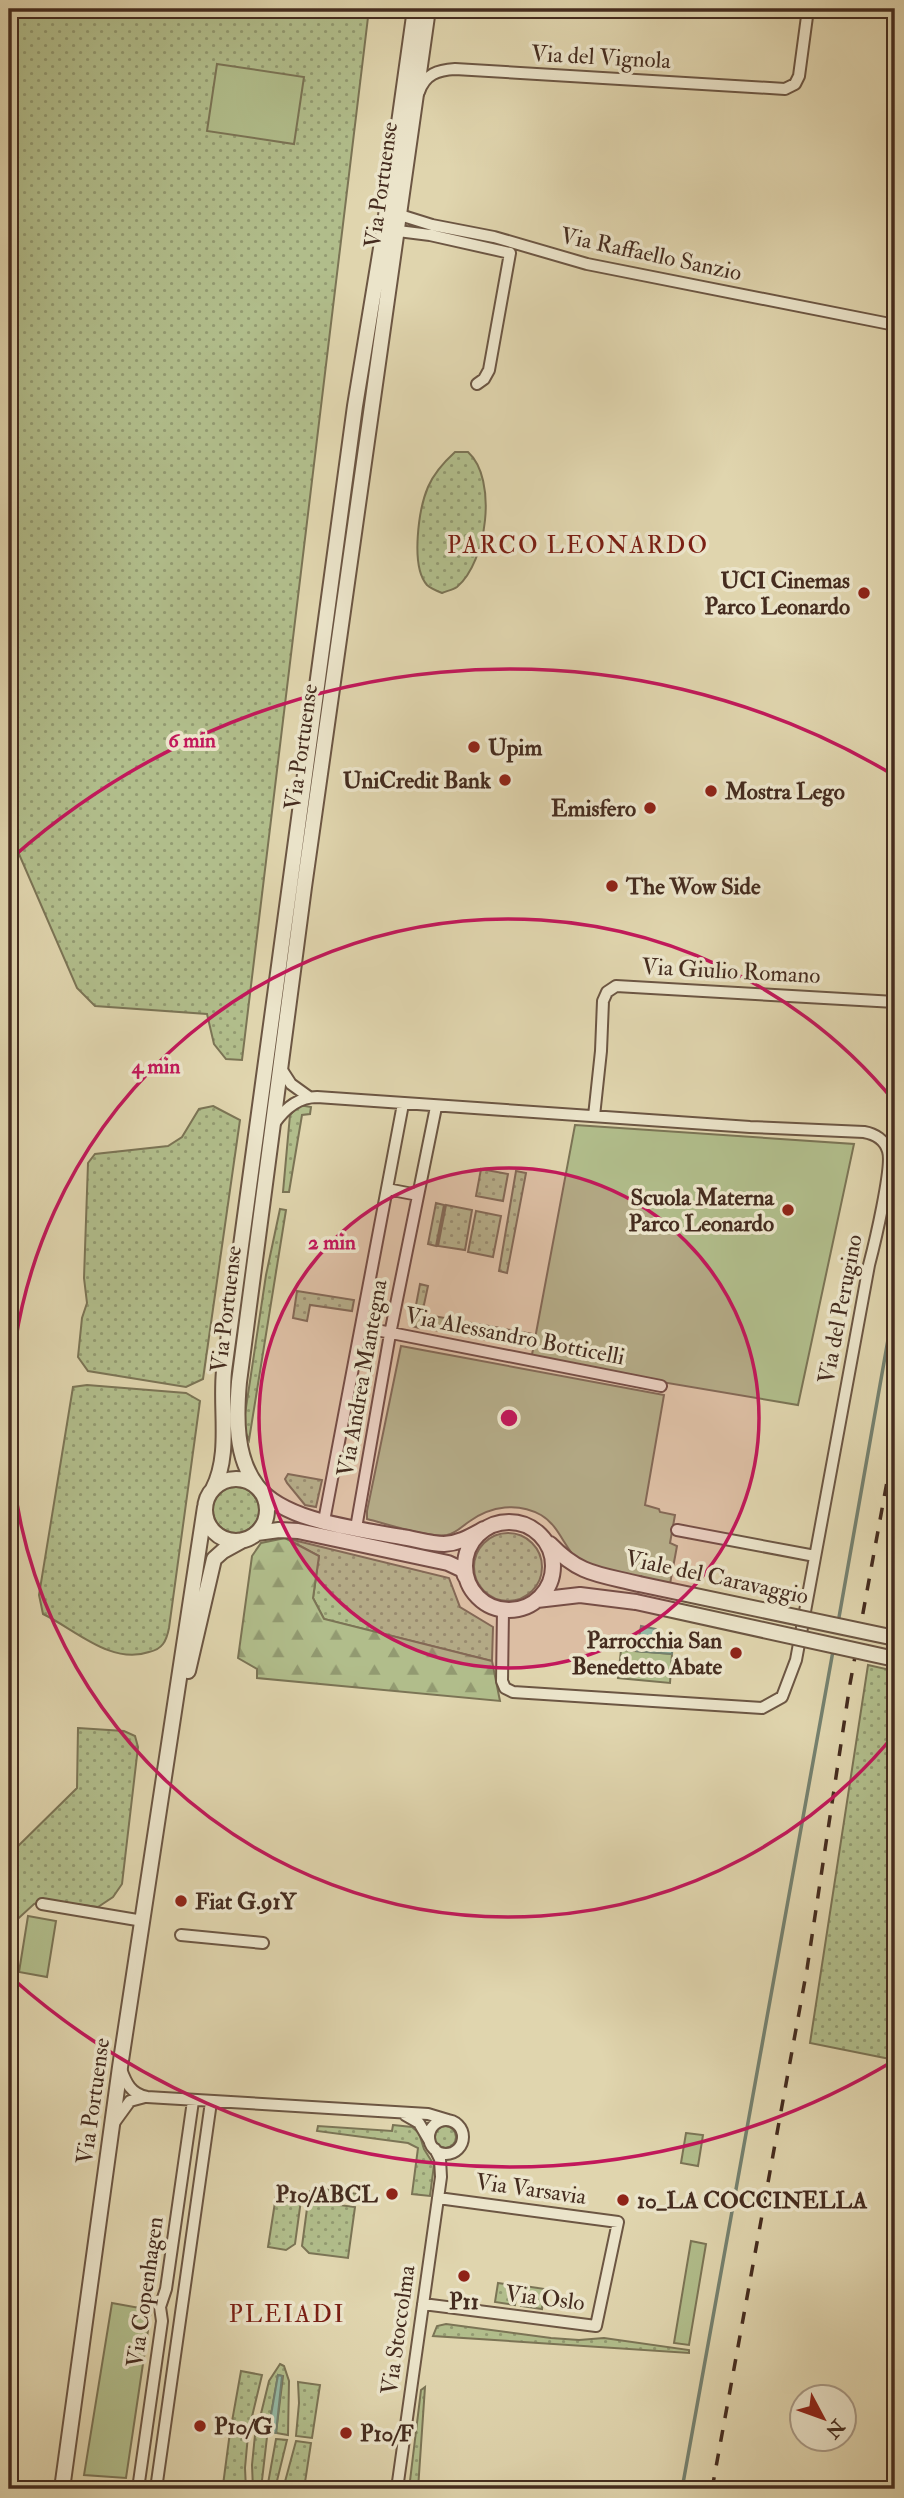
<svg xmlns="http://www.w3.org/2000/svg" width="904" height="2498" font-family="'IM FELL Double Pica',serif">
<style>
.grass{fill:url(#grass-dots);stroke:#7b7455;stroke-width:2}
.forest{fill:url(#forest-firs);stroke:#7b7455;stroke-width:2}
.park{fill:#b1bd8b;stroke:#7b7455;stroke-width:2}
.water{fill:#95b9a5;stroke:#75816f;stroke-width:2}
.lines{fill:none;stroke-linecap:round;stroke-linejoin:round}
.stream{stroke:#75816f;stroke-width:3.5}
.minor-casing{stroke:#6c5643;stroke-width:14}
.tertiary-casing{stroke:#6c5643;stroke-width:18}
.minor{stroke:#ebe4ca;stroke-width:10}
.tertiary{stroke:#ebe4ca;stroke-width:14}
.rail{stroke:#452c1f;stroke-width:3.5;stroke-dasharray:12 12;stroke-linecap:butt}
.tertiary-bridge-casing{stroke:#6c5643;stroke-width:18;stroke-linecap:butt}
.tertiary-bridge{stroke:#ebe4ca;stroke-width:14}
.ring{fill:none;stroke:#c2185b;stroke-width:3.5}
.poi-dot{fill:#8f2418;stroke:#ebe4ca;stroke-width:2.5}
.labels{text-anchor:middle;dominant-baseline:central;stroke-width:7;stroke-linejoin:round;paint-order:stroke}
.street-label{font-size:23px;fill:#452c1f;stroke:#ebe4ca}
.poi-label{font-size:23px;font-weight:bold;fill:#452c1f;stroke:#ebe4ca;text-anchor:start}
.neighbourhood-label{font-size:24px;letter-spacing:2px;fill:#7a1f14;stroke:#ebe4ca}
.centre{fill:#c2185b;stroke:#ebe4ca;stroke-width:3.5}
.ring-label{font-size:21px;text-anchor:middle;font-weight:bold;fill:#c2185b;stroke:#ebe4ca;stroke-width:7;stroke-linejoin:round;paint-order:stroke}
</style>
<defs>
<pattern id="grass-dots" width="8" height="8" patternUnits="userSpaceOnUse" patternTransform="scale(1.75)"><rect width="8" height="8" fill="#b1bd8b"/><path d="M2 2h.1M6 6h.1" fill="none" stroke="#929a71" stroke-width="1.8" stroke-linecap="round"/></pattern>
<pattern id="forest-firs" width="22" height="20" patternUnits="userSpaceOnUse" patternTransform="scale(1.75)"><rect width="22" height="20" fill="#b1bd8b"/><path d="M5 1l3.5 6h-7zM16 11l3.5 6h-7z" fill="#929a71"/></pattern>
</defs>
<rect width="100%" height="100%" fill="#e0d5ae"/>
<filter id="stains"><feTurbulence type="fractalNoise" baseFrequency=".00286" numOctaves="4"/><feColorMatrix values="0 0 0 0 .2 0 0 0 0 .09 0 0 0 0 .02 0 0 0 .5 -.17"/></filter>
<radialGradient id="worn" r=".72"><stop offset=".6" stop-color="#630" stop-opacity="0"/><stop offset="1" stop-color="#630" stop-opacity=".3"/></radialGradient>
<path class="grass" d="M9,9H369L242,1060L226,1059L214,1044L207,1014L95,1006L77,988L9,831Z
M455,452H468C498,479 487,562 457,587C453,590 446,591 442,593C437,591 430,588 427,585C410,566 419,508 428,487C434,473 444,462 455,452Z
M299,1105L311,1107L310,1114L302,1115L289,1192H283L290,1115Z
M213,1106L240,1120L203,1379L186,1387L88,1371L78,1357L82,1318L87,1303L84,1278L88,1163L95,1154L168,1146L182,1137L199,1109Z
M481,1169L508,1174L503,1201L476,1196Z
M516,1171L526,1173L507,1273L499,1271Z
M436,1203L444,1205L436,1246L428,1244Z
M446,1205L472,1210L465,1250L438,1246Z
M280,1209L286,1210L249,1440L245,1431V1414L266,1275Z
M476,1211L501,1216L493,1257L468,1252Z
M420,1284L428,1286L419,1328L412,1326Z
M297,1291L354,1300L352,1311L310,1305L307,1321L293,1318Z
M427,1315L463,1321L460,1335L425,1328Z
M466,1322L501,1328L498,1342L463,1335Z
M505,1329L533,1334L530,1348L502,1343Z
M87,1385L186,1393L200,1401L169,1628C168,1633 166,1640 163,1644C160,1648 154,1651 149,1652C111,1665 76,1630 43,1614L39,1595L73,1387Z
M288,1474L322,1480L316,1507L305,1505L287,1483L285,1479Z
M213 1510a23 23 0 1 1 46 0a23 23 0 1 1-46 0Z
M474 1567a34 34 0 1 1 68 0a34 34 0 1 1-68 0Z
M285,1538L449,1578L460,1607L493,1627L492,1661L324,1619L313,1598L319,1556Z
M868,1665L895,1671V2060L810,2043Z
M78,1728L124,1731L135,1736L138,1747L122,1884L113,1897L98,1907L44,1900L34,1904L9,1927V1855L77,1788Z
M393,2125L412,2127L419,2133L424,2149L434,2165L430,2196L412,2194L418,2148L408,2143L317,2131L318,2126L392,2131Z
M434 2137a11 11 0 1 1 22 0a11 11 0 1 1-22 0Z
M317,2188L358,2194L356,2201L309,2195L310,2191Z
M276,2196L301,2200L295,2244L286,2250L268,2247Z
M308,2201L355,2207L348,2258L309,2253L302,2246Z
M498,2283L518,2286L515,2305L495,2302Z
M524,2286L545,2289L542,2309L521,2306Z
M446,2324L551,2338L579,2340L604,2338L689,2350V2353L433,2336L437,2326Z
M280,2364L284,2366L289,2381L288,2435L276,2433L283,2376L278,2375L268,2432L257,2430L269,2381Z
M241,2371L262,2375L249,2429L231,2427Z
M298,2382L320,2385L312,2438L296,2436L299,2403Z
M425,2387L418,2489H409L421,2390Z
M230,2432L248,2435L245,2468L246,2489L223,2485Z
M255,2435L267,2437L261,2489H253L252,2465Z
M276,2439L287,2440L275,2489H267Z
M296,2441L311,2443L304,2489H283Z"/>
<path class="forest" d="M285,1538L319,1556L313,1598L324,1619L492,1661L500,1701L257,1678V1669L238,1658L252,1556L261,1543Z"/>
<path class="park" d="M217,64L304,77L294,144L207,131Z
M575,1125L854,1144L798,1405L531,1360Z
M401,1346L664,1395L645,1505L659,1509L660,1512L675,1515L670,1543L677,1546L670,1584L582,1564C564,1550 561,1527 541,1515C518,1502 491,1506 470,1521C462,1526 457,1533 447,1535C429,1538 387,1524 367,1519V1511Z
M621,1650L672,1654L670,1683L618,1678Z
M28,1916L56,1921L47,1977L19,1972Z
M686,2133L703,2135L698,2166L681,2163Z
M691,2241L706,2244L689,2345L674,2343Z
M112,2303L151,2310L126,2478L84,2475Z"/>
<path class="water" d="M641,1626L656,1629L654,1640L673,1642L672,1654L637,1651Z
M278,2375L282,2376L276,2433L268,2432Z"/>
<g class="lines">
<path class="stream" d="M838,1623L895,1300
M682,2489L833,1651"/>
<defs>
<path id="minor" d="M419,92C425,74 438,70 455,69L785,89L795,84L799,76L808,9
M400,215L432,225L494,237L587,264L895,325
M398,231L430,235L510,253L489,370L484,379L477,384
M280,1067L291,1084L309,1097
M594,1116L601,1051L603,1001L607,992L616,986L895,1002
M274,1124C285,1108 298,1097 317,1097L750,1127L864,1132C875,1134 885,1140 888,1151C893,1167 874,1246 869,1265L796,1660L782,1697L762,1708L513,1692L505,1688L502,1681L503,1610
M387,1189L418,1195
M361,1327L661,1386
M324,1521L403,1104
M356,1528L390,1334L436,1107
M677,1530L815,1556
M42,1904L143,1921
M181,1935L263,1943
M121,2069C126,2083 131,2094 147,2097L428,2114L448,2120
M405,2115L419,2123L429,2140
M429 2137a17 17 0 1 1 34 0a17 17 0 1 1-34 0Z
M114,2123L130,2101L145,2097
M423,2304L596,2326L618,2222L438,2198
M138,2489L162,2321L160,2307L166,2289L193,2101
M156,2489L211,2102
M397,2489L441,2177L440,2159L435,2149"/>
<path id="tertiary" d="M428,9L304,887L239,1382C236,1417 235,1457 257,1486C284,1522 360,1529 402,1537C415,1539 431,1544 444,1544C460,1543 471,1536 484,1529
M205 1510a31 31 0 1 1 62 0a31 31 0 1 1-62 0Z
M213,1489C231,1454 220,1410 224,1371L355,406L384,230L415,9
M465 1566a44 44 0 1 1 88 0a44 44 0 1 1-88 0Z
M257,1533L279,1530L298,1531L448,1563L463,1570L465,1576
M550,1544C580,1575 598,1574 639,1584
M537,1600L580,1595L636,1602
M188,1671L214,1559L223,1551L243,1540
M62,2489L120,2067L205,1507"/>
</defs>
<use href="#minor" class="minor-casing"/>
<use href="#tertiary" class="tertiary-casing"/>
<use href="#minor" class="minor"/>
<use href="#tertiary" class="tertiary"/>
<path class="rail" d="M712,2489L807,1969L850,1684L895,1438"/>
<defs>
<path id="tertiary-bridge" d="M639,1584L895,1638
M636,1602L895,1659"/>
</defs>
<use href="#tertiary-bridge" class="tertiary-bridge-casing"/>
<use href="#tertiary-bridge" class="tertiary-bridge"/>
</g>
<circle cx="509" cy="1418" r="250" fill="#c2185b" fill-opacity=".12"/>
<g class="ring">
<circle cx="509" cy="1418" r="250"/>
<path d="M894 1735A499 499 0 1 1 894 1101"/>
<path d="M895 2060A749 749 0 0 1 13 1979M13 857A749 749 0 0 1 895 776"/>
</g>
<g class="poi-dot">
<circle cx="864" cy="593" r="7"/>
<circle cx="474" cy="747" r="7"/>
<circle cx="505" cy="780" r="7"/>
<circle cx="711" cy="791" r="7"/>
<circle cx="650" cy="808" r="7"/>
<circle cx="612" cy="886" r="7"/>
<circle cx="788" cy="1210" r="7"/>
<circle cx="736" cy="1653" r="7"/>
<circle cx="181" cy="1901" r="7"/>
<circle cx="392" cy="2194" r="7"/>
<circle cx="623" cy="2200" r="7"/>
<circle cx="464" cy="2276" r="7"/>
<circle cx="200" cy="2426" r="7"/>
<circle cx="346" cy="2433" r="7"/>
</g>
<g class="labels">
<g class="street-label">
<text transform="translate(601 57) rotate(3)">Via del Vignola</text>
<text transform="translate(381 185) rotate(-82)">Via Portuense</text>
<text transform="translate(651 254) rotate(12)">Via Raffaello Sanzio</text>
<text transform="translate(301 747) rotate(-82)">Via Portuense</text>
<text transform="translate(731 971) rotate(3)">Via Giulio Romano</text>
<text transform="translate(226 1309) rotate(-83)">Via Portuense</text>
<text transform="translate(840 1309) rotate(-79)">Via del Perugino</text>
<text transform="translate(515 1336) rotate(11)">Via Alessandro Botticelli</text>
<text transform="translate(362 1378) rotate(-80)">Via Andrea Mantegna</text>
<text transform="translate(717 1577) rotate(12)">Viale del Caravaggio</text>
<text transform="translate(93 2101) rotate(-82)">Via Portuense</text>
<text transform="translate(531 2189) rotate(8)">Via Varsavia</text>
<text transform="translate(145 2292) rotate(-82)">Via Copenhagen</text>
<text transform="translate(545 2298) rotate(7)">Via Oslo</text>
<text transform="translate(398 2330) rotate(-82)">Via Stoccolma</text>
</g>
<g class="poi-label">
<text x="850" y="580" text-anchor="end">UCI Cinemas<tspan x="850" dy="26">Parco Leonardo</tspan></text>
<text x="488" y="747">Upim</text>
<text x="491" y="780" text-anchor="end">UniCredit Bank</text>
<text x="725" y="791">Mostra Lego</text>
<text x="636" y="808" text-anchor="end">Emisfero</text>
<text x="626" y="886">The Wow Side</text>
<text x="774" y="1197" text-anchor="end">Scuola Materna<tspan x="774" dy="26">Parco Leonardo</tspan></text>
<text x="722" y="1640" text-anchor="end">Parrocchia San<tspan x="722" dy="26">Benedetto Abate</tspan></text>
<text x="195" y="1901">Fiat G.91Y</text>
<text x="378" y="2194" text-anchor="end">P10/ABCL</text>
<text x="637" y="2200">10_LA COCCINELLA</text>
<text x="464" y="2301" text-anchor="middle">P11</text>
<text x="214" y="2426">P10/G</text>
<text x="360" y="2433">P10/F</text>
</g>
<g class="neighbourhood-label">
<text x="578" y="545">PARCO LEONARDO</text>
<text x="287" y="2314">PLEIADI</text>
</g>
</g>
<circle cx="509" cy="1418" r="10" class="centre"/>
<g class="ring-label">
<text x="192" y="747">6 min</text>
<text x="156" y="1073">4 min</text>
<text x="332" y="1249">2 min</text>
</g>
<rect width="904" height="2498" fill="none" stroke="#e0d5ae" stroke-width="35"/>
<rect x="10" y="10" width="883" height="2477" fill="none" stroke="#452c1f" stroke-width="3.5"/>
<rect x="18" y="18" width="869" height="2463" fill="none" stroke="#452c1f" stroke-width="2"/>
<g transform="translate(823 2418) rotate(131)"><circle r="33" fill="#ebe4ca" stroke="#a99a86" stroke-width="2"/>
<path d="M0-5L12 26L0 18L-12 26Z" fill="#8f2418"/>
<text y="-10" font-size="19" font-weight="bold" text-anchor="middle" fill="#452c1f">N</text>
</g>
<rect width="100%" height="100%" filter="url(#stains)"/>
<rect width="100%" height="100%" fill="url(#worn)"/>
</svg>
